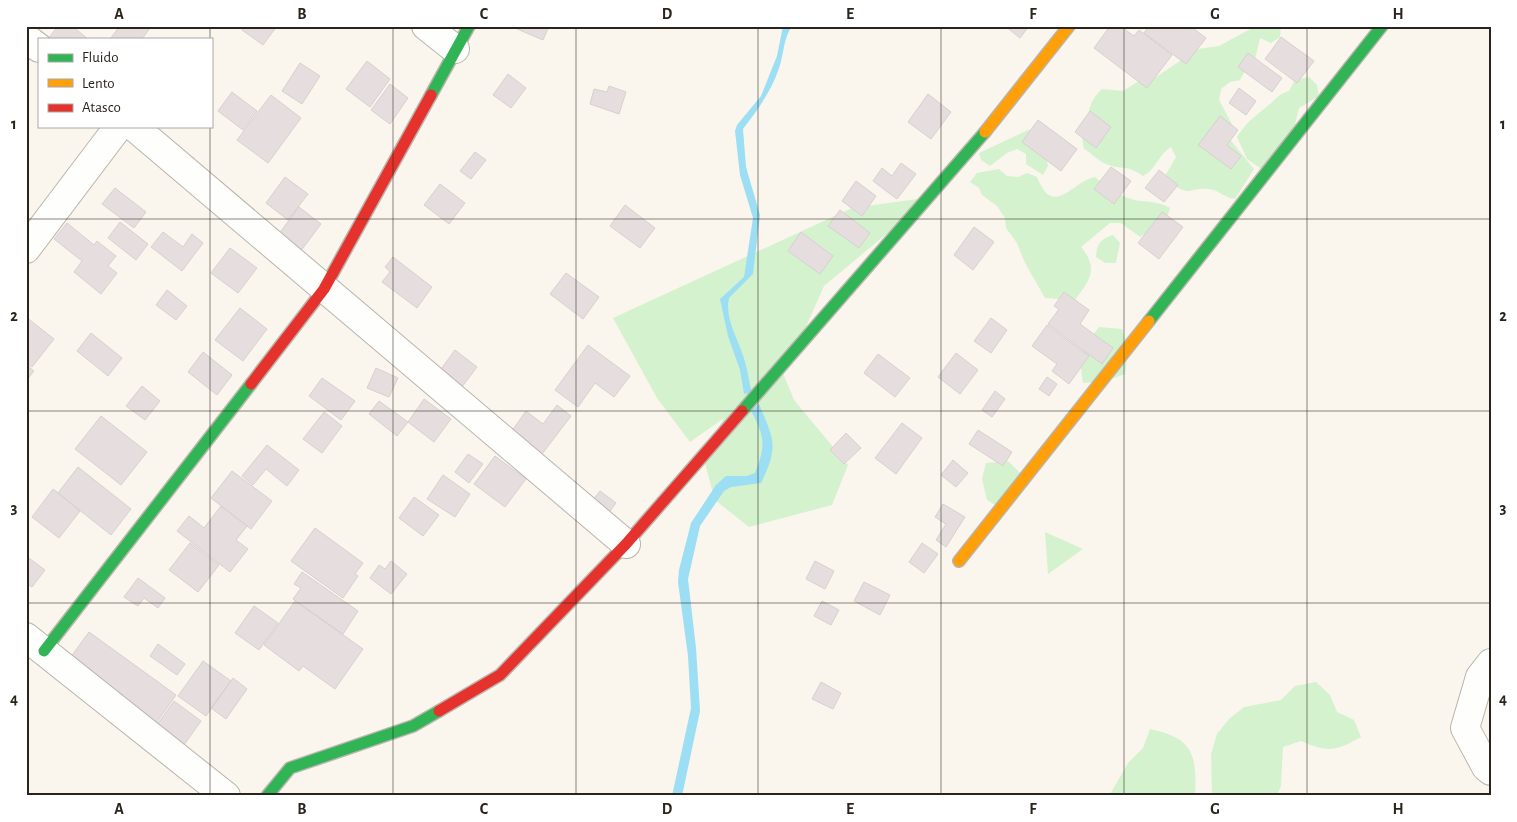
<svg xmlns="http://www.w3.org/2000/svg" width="1517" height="822" font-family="'Alegreya Sans',sans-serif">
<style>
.green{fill:#d4f2ce}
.water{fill:#9cdef3}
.building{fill:#e6dede;stroke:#d7d0cf}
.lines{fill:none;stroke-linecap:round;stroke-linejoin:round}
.street-casing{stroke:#b9b4ac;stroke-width:30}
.fast-casing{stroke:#b9b4ac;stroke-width:14}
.slow-casing{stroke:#b9b4ac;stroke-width:14}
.jam-casing{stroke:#b9b4ac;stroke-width:14}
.street{stroke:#fefefc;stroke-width:28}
.fast{stroke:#30b455;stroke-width:11}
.slow{stroke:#ff9f0a;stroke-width:11}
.jam{stroke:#e5322d;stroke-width:11}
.grid{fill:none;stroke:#2a251c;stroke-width:1;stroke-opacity:0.55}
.neatline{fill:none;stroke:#2a251c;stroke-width:2}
.grid-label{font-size:16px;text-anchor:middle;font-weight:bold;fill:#2a251c}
</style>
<rect width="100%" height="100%" fill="#faf5ed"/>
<path class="green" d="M1256,26H1281L1280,37L1271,43L1260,38L1255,59L1249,64L1240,80L1230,82L1221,89L1219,100L1234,128L1228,137L1254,169L1235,199C1224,197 1222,193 1214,190C1189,184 1190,203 1165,176L1176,157L1171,147C1158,155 1156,170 1143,176C1125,163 1119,171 1104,163C1097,160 1092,153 1084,149L1082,138C1093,118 1082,108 1102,89L1123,91L1142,79H1153L1198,49L1219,46Z
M1309,77L1317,85L1319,96L1299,108L1293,133L1266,172L1247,159L1237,137C1249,119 1255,117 1270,104C1278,97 1279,94 1289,91L1295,80Z
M1039,128L1048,166L1043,175L1026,164V154L1017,149L1007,153L990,166L981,160L979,153L1028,130Z
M999,169L1007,176L1018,177L1027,173L1037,177C1053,219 1071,182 1095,177C1107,188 1124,199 1140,201C1152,202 1159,202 1170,208L1167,218L1140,237L1121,223H1110L1081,247C1099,269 1090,280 1075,300L1045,298L1025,263L1017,243L1006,228L1005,218L997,206L982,195L979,188L970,182L977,173Z
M918,199L890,231L824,286L805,329L778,361L794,400L848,465L832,505L749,527L715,500L703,456L724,418L690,442L657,398L613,318L852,208Z
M1113,235L1120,243L1116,263H1105L1096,257C1097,244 1100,239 1113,235Z
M1099,327L1122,329L1128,351L1125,374L1105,381L1083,383C1078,354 1082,349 1099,327Z
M1008,461L1023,476L1005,511L987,500L982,479L986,463Z
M1045,532L1083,549L1048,574Z
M1316,682L1330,695L1337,712L1354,720L1361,737C1336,751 1328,753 1301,741L1283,747L1281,786L1277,796H1212L1211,754L1217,734L1229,719L1244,707L1281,700L1295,686Z
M1150,729C1193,738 1197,754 1195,796H1109L1128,763L1143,748Z"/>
<path class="water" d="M783,26H792C783,39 784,54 779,68C771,92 758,109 743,129L746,167L760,215L753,274L729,298C724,320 740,341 745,362C748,372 749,383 752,393L744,394L740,370L728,336L720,299L744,277L753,218L740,175L735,131L737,125L761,96L777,56Z
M759,404C774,440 779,446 761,483L731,487L724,491L700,526L688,579L696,648L700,711L682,796H672L691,708L688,656L678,582L679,570L691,523L716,485L726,476H747L755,473C766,445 765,437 751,411Z"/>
<path class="building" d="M58,26H72L88,39H48Z
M120,26H149L150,28L142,39H110Z
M244,26H277L263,45L242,30Z
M516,26H549L543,40L515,28Z
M1005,26H1029L1020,38Z
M1110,26H1120L1134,36L1139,30L1172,55L1147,88L1094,48Z
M1149,26H1190L1206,38L1186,64L1144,33Z
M1281,37L1314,61L1297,83L1265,59Z
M1248,53L1282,78L1272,92L1238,67Z
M367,61L390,79L370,107L346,89Z
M300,63L320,76L302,104L282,91Z
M508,74L526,88L511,108L493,95Z
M390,84L408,98L390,124L371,110Z
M609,86L626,92L619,114L590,104L594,89L607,92Z
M1239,88L1256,101L1246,115L1229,103Z
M232,92L257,111L243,130L218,111Z
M928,94L951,112L931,139L908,122Z
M271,95L301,118L268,163L237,140Z
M1090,111L1111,127L1096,148L1075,132Z
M1220,116L1238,130L1227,145L1241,156L1231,169L1198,145Z
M1038,120L1077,149L1061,171L1022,142Z
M475,152L486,160L471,179L460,171Z
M901,163L916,174L897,199L873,181L882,168L892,176Z
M1111,167L1131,181L1114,204L1094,189Z
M1159,170L1178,185L1164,202L1145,188Z
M285,177L308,194L288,220L266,203Z
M856,181L876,196L862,216L842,201Z
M440,184L465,203L449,224L424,205Z
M115,188L146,212L134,228L102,204Z
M625,205L655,228L640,248L610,226Z
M299,207L321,224L300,252L278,235Z
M840,210L870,233L859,248L828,226Z
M1162,212L1183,227L1159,259L1138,243Z
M120,222L148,244L136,260L108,238Z
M67,223L94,245L97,241L116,256L108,266L117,273L101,294L74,272L82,261L54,239Z
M974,227L994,242L973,270L954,255Z
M163,232L183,247L192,234L203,243L182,271L151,247Z
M801,232L833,256L820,274L788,251Z
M230,248L257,268L238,293L211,273Z
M393,257L432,287L417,308L382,282L390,272L385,267Z
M566,273L599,297L583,319L550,294Z
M167,290L187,306L176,320L156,305Z
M1064,292L1089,310L1080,324L1113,348L1102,364L1048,324L1059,309L1054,306Z
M240,308L267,329L243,361L215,340Z
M26,317L54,339L32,367L26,363Z
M991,318L1007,330L991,353L974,341Z
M1047,325L1089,356L1069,384L1052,371L1057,364L1032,346Z
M91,333L122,358L108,376L77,351Z
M588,345L630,376L614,397L595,383L578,407L555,390Z
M455,350L477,367L455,396L433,380Z
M203,352L232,375L217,395L188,372Z
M956,353L978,370L960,394L938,377Z
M878,354L910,378L895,397L864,373Z
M26,365L34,371L26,381Z
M376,368L398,378L389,397L367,388Z
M1047,377L1057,384L1049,396L1039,389Z
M322,378L355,401L341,420L309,396Z
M142,386L160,401L145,420L126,406Z
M995,391L1005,399L992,417L982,410Z
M424,399L451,419L434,442L408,422Z
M379,401L408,422L397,436L369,414Z
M557,405L571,416L539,458L509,435L526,411L543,424Z
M324,412L342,426L322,453L303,439Z
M101,416L147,452L121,485L75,449Z
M902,423L922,438L896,474L875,458Z
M978,430L1012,452L1003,466L969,444Z
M846,433L861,448L844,464L830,450Z
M267,445L299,470L287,486L266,469L253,485L242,476Z
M468,454L483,464L469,483L455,472Z
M495,456L526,479L505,507L474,484Z
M953,460L968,473L956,487L941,475Z
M78,467L131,509L111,535L58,493Z
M232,471L272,501L251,529L211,498Z
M443,475L470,494L455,517L427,499Z
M53,489L80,511L59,538L32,517Z
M600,491L616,503L605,518L589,505Z
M414,497L439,515L423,536L399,518Z
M943,504L965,517L946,547L936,540L946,524L935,517Z
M221,506L247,526L236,540L248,549L230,572L177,531L189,516L204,528Z
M315,528L363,563L355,574L358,576L343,598L291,561Z
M190,543L219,565L198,592L169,570Z
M922,543L938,554L924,573L909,562Z
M26,556L45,570L32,587L26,583Z
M391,561L407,574L391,594L370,578L379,565L385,569Z
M815,561L834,571L825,589L806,579Z
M302,572L358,611L343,634L293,599L301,588L294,584Z
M138,578L165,598L158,608L144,598L138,606L124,597Z
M864,582L890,595L880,615L854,601Z
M295,601L363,649L335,689L303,666L299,671L264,645Z
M822,601L839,610L831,625L814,616Z
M254,606L278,623L259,650L235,633Z
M89,632L176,695L152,729L65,665Z
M158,644L185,664L177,675L150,656Z
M203,661L231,681L206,716L178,696Z
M233,678L247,689L226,719L211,708Z
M821,682L841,693L833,709L812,699Z
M174,701L201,721L179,752L152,732Z"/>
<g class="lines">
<defs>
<path id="street" d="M426,26L455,49
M26,38L39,48
M133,126L626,544
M26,249L119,126
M26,637L226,796
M1491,663L1480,677L1465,728L1486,767L1491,771"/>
<path id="fast" d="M431,95L469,26
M1149,321L1382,26
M742,411L985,132
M44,651L251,384
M267,796L290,768L413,726L439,711"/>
<path id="slow" d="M985,132L1069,26
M959,561L1149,321"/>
<path id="jam" d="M251,384L324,289L431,95
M439,711L500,675L626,544L742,411"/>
</defs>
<use href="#street" class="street-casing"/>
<use href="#fast" class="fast-casing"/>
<use href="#slow" class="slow-casing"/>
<use href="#jam" class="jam-casing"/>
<use href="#street" class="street"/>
<use href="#fast" class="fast"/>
<use href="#slow" class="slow"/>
<use href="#jam" class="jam"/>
</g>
<path class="grid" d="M210,26V39M393,26V796M576,26V796M758,26V796M941,26V796M1124,26V796M1307,26V796M210,126V796M26,219H1491M26,411H1491M26,603H1491"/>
<rect width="1517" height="822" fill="none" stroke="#ffffff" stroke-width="55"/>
<rect x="38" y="38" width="175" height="90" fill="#ffffff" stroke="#aaa8a4"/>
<rect x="48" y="54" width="25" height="8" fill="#30b455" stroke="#aaa8a4"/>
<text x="82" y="62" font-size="15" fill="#2a251c">Fluido</text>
<rect x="48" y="79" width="25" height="8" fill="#ff9f0a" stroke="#aaa8a4"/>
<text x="82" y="88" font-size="15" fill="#2a251c">Lento</text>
<rect x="48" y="104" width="25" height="8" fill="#e5322d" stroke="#aaa8a4"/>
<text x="82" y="112" font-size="15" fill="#2a251c">Atasco</text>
<rect x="28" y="28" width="1462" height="766" class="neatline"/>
<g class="grid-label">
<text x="119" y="19">A</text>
<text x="302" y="19">B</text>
<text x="484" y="19">C</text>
<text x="667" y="19">D</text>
<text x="850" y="19">E</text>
<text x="1033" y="19">F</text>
<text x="1215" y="19">G</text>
<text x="1398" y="19">H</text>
<text x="14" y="129">1</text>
<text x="1503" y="129">1</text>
<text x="14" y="321">2</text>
<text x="1503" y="321">2</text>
<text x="14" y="513">3</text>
<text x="1503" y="513">3</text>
<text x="14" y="704">4</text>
<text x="1503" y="704">4</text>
<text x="119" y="814">A</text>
<text x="302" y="814">B</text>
<text x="484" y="814">C</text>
<text x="667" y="814">D</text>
<text x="850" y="814">E</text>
<text x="1033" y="814">F</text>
<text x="1215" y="814">G</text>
<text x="1398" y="814">H</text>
</g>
</svg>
